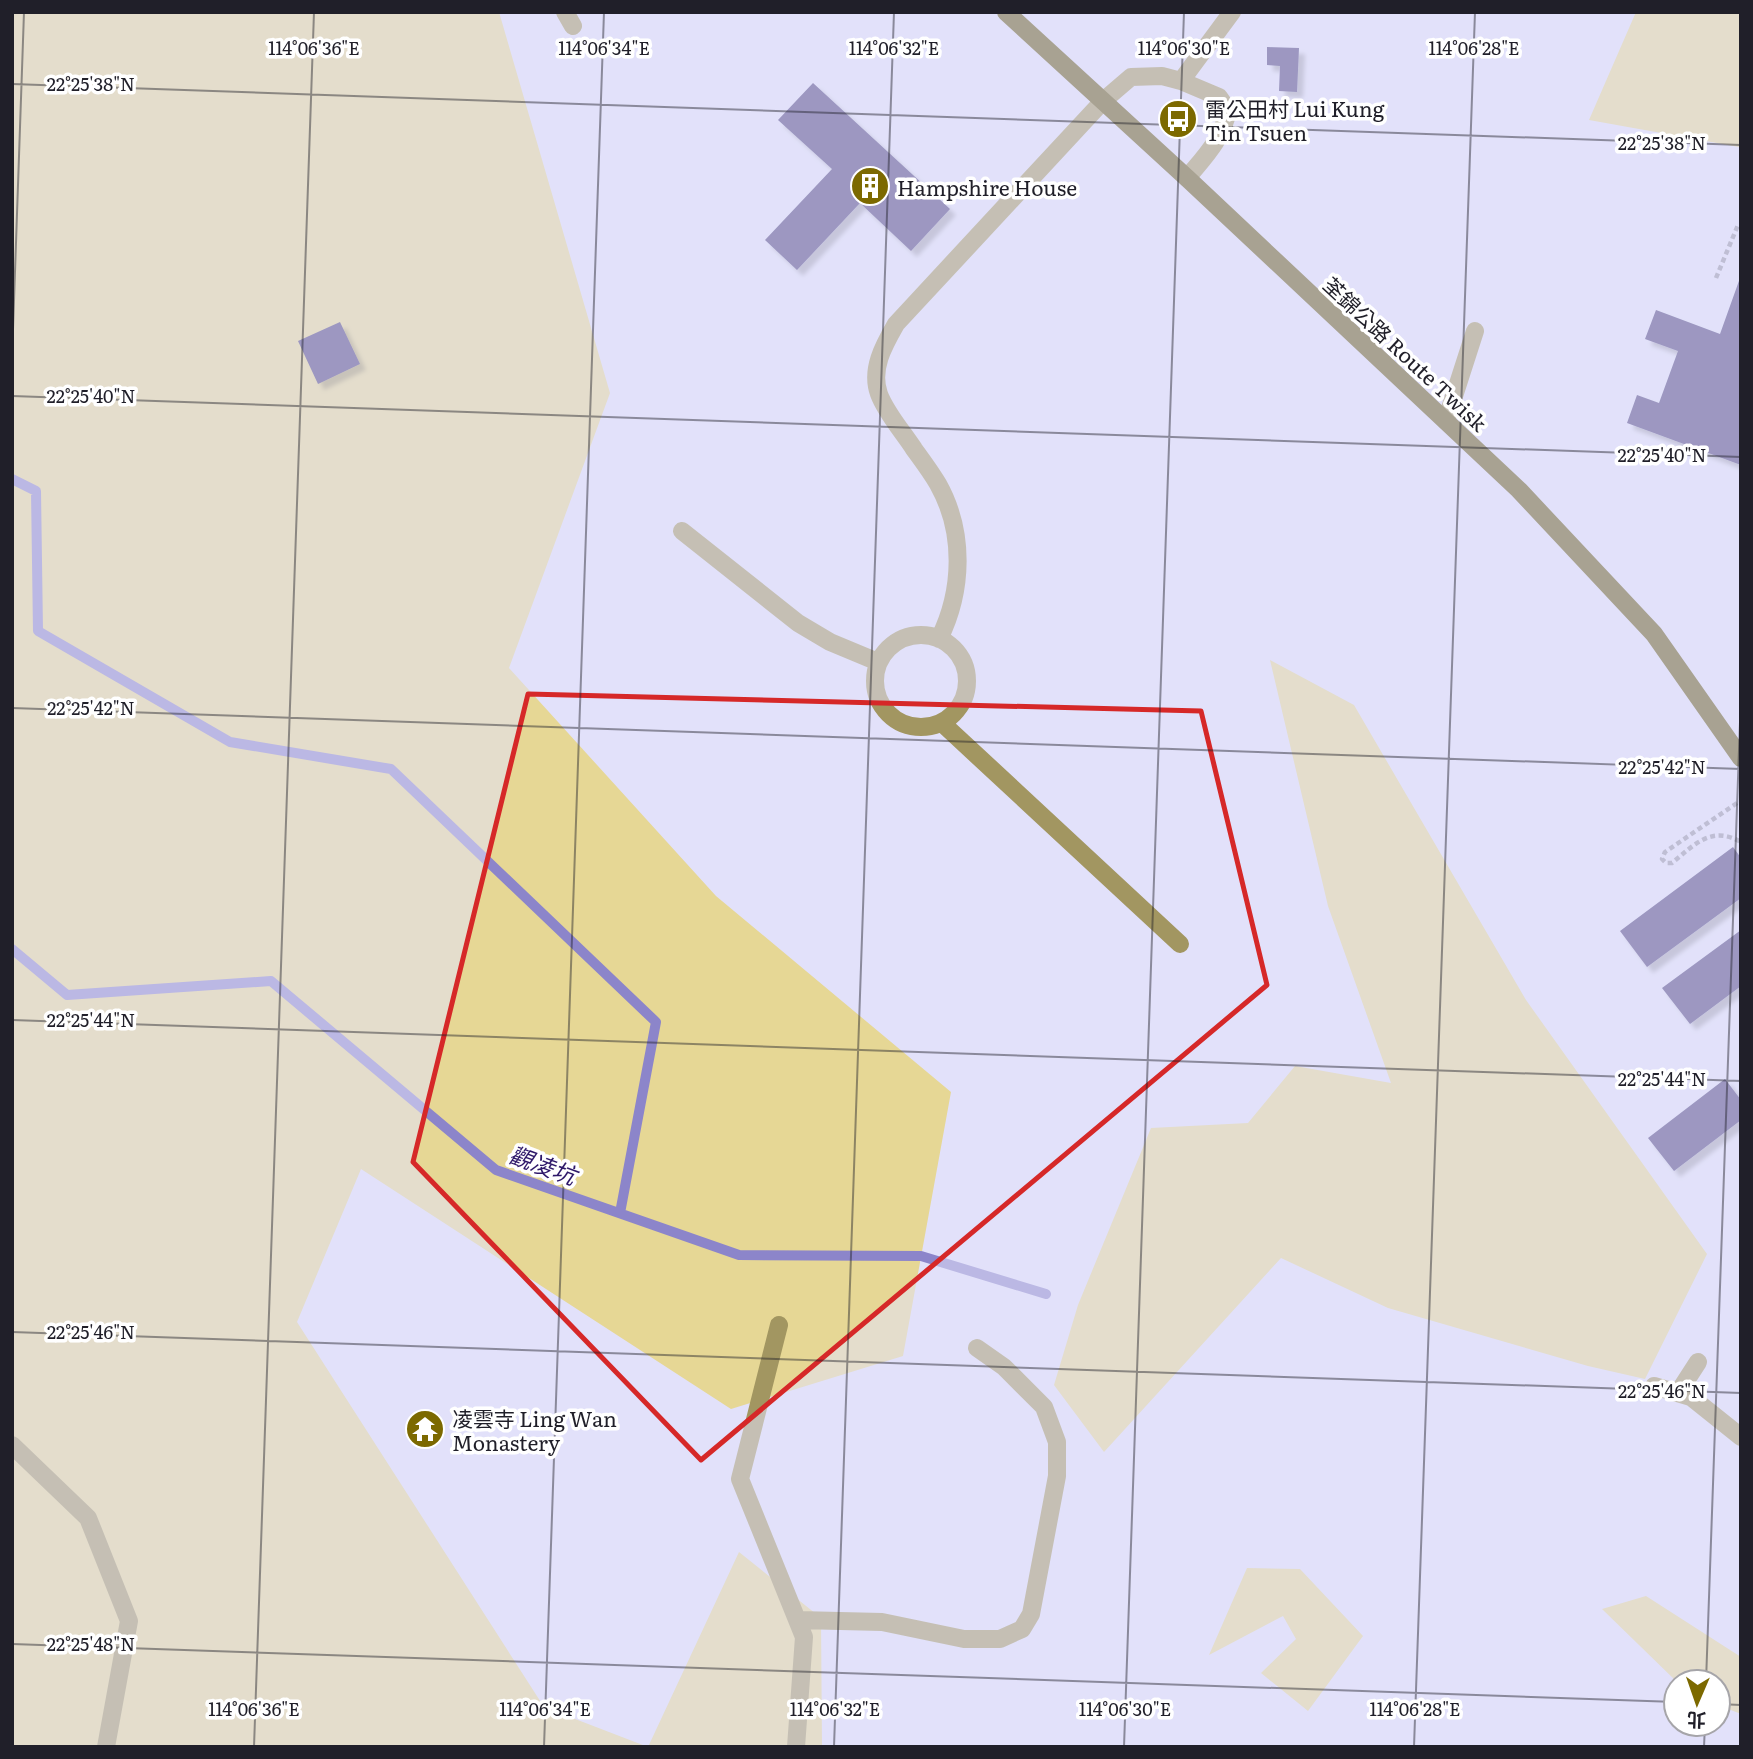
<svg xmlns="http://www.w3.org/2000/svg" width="1753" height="1759" font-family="Literata,'Noto Sans TC',serif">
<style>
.green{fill:#e6d795}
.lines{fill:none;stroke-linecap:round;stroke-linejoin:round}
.stream{stroke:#8c85ca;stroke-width:10}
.building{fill:#483e7c;filter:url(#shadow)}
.path{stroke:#9493a6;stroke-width:4.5;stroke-dasharray:5 3.5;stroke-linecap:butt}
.minor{stroke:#a29661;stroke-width:18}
.major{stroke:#625515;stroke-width:18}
.marked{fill:none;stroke:#d62828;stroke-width:5;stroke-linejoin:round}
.ticks{fill:none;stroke:#201f29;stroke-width:2;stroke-opacity:0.45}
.labels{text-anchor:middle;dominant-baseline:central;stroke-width:7;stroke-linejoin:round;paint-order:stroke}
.poi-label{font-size:21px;fill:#201f29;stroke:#fff;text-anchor:start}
.street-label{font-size:21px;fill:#201f29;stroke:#fff}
.water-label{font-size:23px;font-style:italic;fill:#2e1869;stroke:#fff}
.ticks-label{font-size:18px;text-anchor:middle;fill:#201f29;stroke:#fff;stroke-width:7;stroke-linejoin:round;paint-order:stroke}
</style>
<defs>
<filter id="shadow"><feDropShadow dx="6" dy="6" stdDeviation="2" flood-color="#0004"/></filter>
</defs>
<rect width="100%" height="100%" fill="#e2e1fa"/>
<path class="green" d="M12,12H499L610,393L509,668L716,896L951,1092L903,1356L731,1409L361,1169L297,1322L544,1707L648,1747L739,1552L821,1618L822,1747H12Z
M1636,12H1741L1739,147L1589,120Z
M1270,660L1354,705L1526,1000L1707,1254L1645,1379L1588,1366L1388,1308L1281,1258L1104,1452L1054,1385L1078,1305L1151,1128L1248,1123L1295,1066L1391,1083L1328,906Z
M1247,1568L1300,1569L1363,1636L1308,1711L1261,1673L1296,1639L1283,1616L1209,1655Z
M1646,1596L1741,1657V1714L1718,1705V1682H1677L1602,1609Z"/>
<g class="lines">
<path class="stream" d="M12,479L36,491L38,631L230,742L391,769L656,1022L620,1213
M12,949L67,995L271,981L496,1170L739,1255L921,1256L1046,1294"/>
</g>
<path class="building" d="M1267,47L1299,48L1297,92L1279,91L1280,66L1267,65Z
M813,83L950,209L911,251L860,203L797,270L765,240L832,169L778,120Z
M1740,278H1741V465L1627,423L1637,395L1659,403L1678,351L1645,339L1656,310L1720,334Z
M340,322L360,364L318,384L298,341Z
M1733,847L1741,858V898L1647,967L1620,931Z
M1741,930V986L1690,1024L1662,988Z
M1725,1079L1741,1100V1120L1674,1171L1648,1138Z"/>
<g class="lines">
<path class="path" d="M1716,278L1738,225L1741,226
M1737,803L1665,852L1662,859L1666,863H1672C1694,845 1711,825 1741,842"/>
<path class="minor" d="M565,12L573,26
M1181,81L1232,12
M1446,421L1475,331
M682,531L798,623L830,642L878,662
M875 681a46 46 0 1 1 92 0a46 46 0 1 1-92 0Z
M939,639C963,591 965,532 938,484C931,472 922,460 914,449C903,432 886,413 879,394C870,369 884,345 896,324L1103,101L1131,77L1162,76L1181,81L1219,97L1228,110C1222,140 1205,156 1187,178
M942,723L1180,944
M779,1325L740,1479L804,1637L796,1747
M1654,1386L1691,1397L1741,1437
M1678,1393L1698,1362
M12,1445L88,1518L129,1621L106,1747
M798,1620L882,1622L964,1639H1000L1022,1629L1031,1614L1057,1476V1442L1044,1407L1004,1367L977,1348"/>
<path class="major" d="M1006,12L1187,178L1519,490L1654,634L1741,758"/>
</g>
<path d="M0 0H1753V1759H0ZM528,694L1201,711L1267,985L701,1460L413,1162Z" fill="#e2e1fa" fill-opacity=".55" fill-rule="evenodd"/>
<path class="marked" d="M528,694L1201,711L1267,985L701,1460L413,1162Z"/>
<path class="ticks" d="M12,84L1741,145M12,358L24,12M12,396L1741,457M12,708L1741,769M12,1020L1741,1081M12,1332L1741,1393M12,1644L1676,1702M1706,1682L1741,694M1718,1704L1741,1705M254,1747L314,12M544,1747L604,12M834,1747L894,12M1124,1747L1184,12M1414,1747L1475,12M1704,1747L1705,1724"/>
<defs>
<symbol id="bus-disc" viewBox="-11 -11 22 22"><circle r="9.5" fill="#7c6900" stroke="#fff"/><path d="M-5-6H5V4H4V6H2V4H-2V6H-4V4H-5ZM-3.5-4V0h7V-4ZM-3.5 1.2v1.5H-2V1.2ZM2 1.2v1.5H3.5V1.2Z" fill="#fff"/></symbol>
<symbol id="building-disc" viewBox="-11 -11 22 22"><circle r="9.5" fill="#7c6900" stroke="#fff"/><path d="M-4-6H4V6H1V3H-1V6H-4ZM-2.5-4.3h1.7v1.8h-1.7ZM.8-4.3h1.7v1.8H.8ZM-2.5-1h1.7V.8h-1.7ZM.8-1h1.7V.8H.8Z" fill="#fff"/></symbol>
<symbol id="temple-disc" viewBox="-11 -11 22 22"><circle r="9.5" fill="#7c6900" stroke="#fff"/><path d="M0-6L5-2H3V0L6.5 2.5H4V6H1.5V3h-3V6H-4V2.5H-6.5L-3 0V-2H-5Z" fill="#fff"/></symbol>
</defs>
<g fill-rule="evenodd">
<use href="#bus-disc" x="1156" y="97" width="44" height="44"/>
<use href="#building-disc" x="848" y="164" width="44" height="44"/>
<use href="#temple-disc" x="403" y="1407" width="44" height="44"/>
</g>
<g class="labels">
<g class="poi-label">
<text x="1205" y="107">雷公田村 Lui Kung<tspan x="1205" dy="24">Tin Tsuen</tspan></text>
<text x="897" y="186">Hampshire House</text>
<text x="452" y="1417">凌雲寺 Ling Wan<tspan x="452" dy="24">Monastery</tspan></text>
</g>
<g class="street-label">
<text transform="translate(1406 353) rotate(43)">荃錦公路 Route Twisk</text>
</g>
<g class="water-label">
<text transform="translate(543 1164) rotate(20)">觀凌坑</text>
</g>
</g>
<g class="ticks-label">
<text x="314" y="55">114°06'36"E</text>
<text x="604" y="55">114°06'34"E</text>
<text x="894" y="55">114°06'32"E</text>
<text x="1184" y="55">114°06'30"E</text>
<text x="1474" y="55">114°06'28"E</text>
<text x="91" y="91">22°25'38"N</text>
<text x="1662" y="150">22°25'38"N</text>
<text x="91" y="403">22°25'40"N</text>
<text x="1662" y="462">22°25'40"N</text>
<text x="91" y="715">22°25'42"N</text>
<text x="1662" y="774">22°25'42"N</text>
<text x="91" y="1027">22°25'44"N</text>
<text x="1662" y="1086">22°25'44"N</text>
<text x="91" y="1339">22°25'46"N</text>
<text x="1662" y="1398">22°25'46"N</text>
<text x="91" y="1651">22°25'48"N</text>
<text x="254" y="1716">114°06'36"E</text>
<text x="545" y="1716">114°06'34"E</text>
<text x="835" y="1716">114°06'32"E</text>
<text x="1125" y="1716">114°06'30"E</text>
<text x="1415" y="1716">114°06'28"E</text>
</g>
<rect width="1753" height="1759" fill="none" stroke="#201f29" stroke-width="28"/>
<g transform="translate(1697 1703) rotate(182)"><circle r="33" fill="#ffffff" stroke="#a6a5a9" stroke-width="2"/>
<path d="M0-5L12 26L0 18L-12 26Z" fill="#7c6900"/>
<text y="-10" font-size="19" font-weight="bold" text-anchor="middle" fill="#201f29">北</text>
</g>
</svg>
